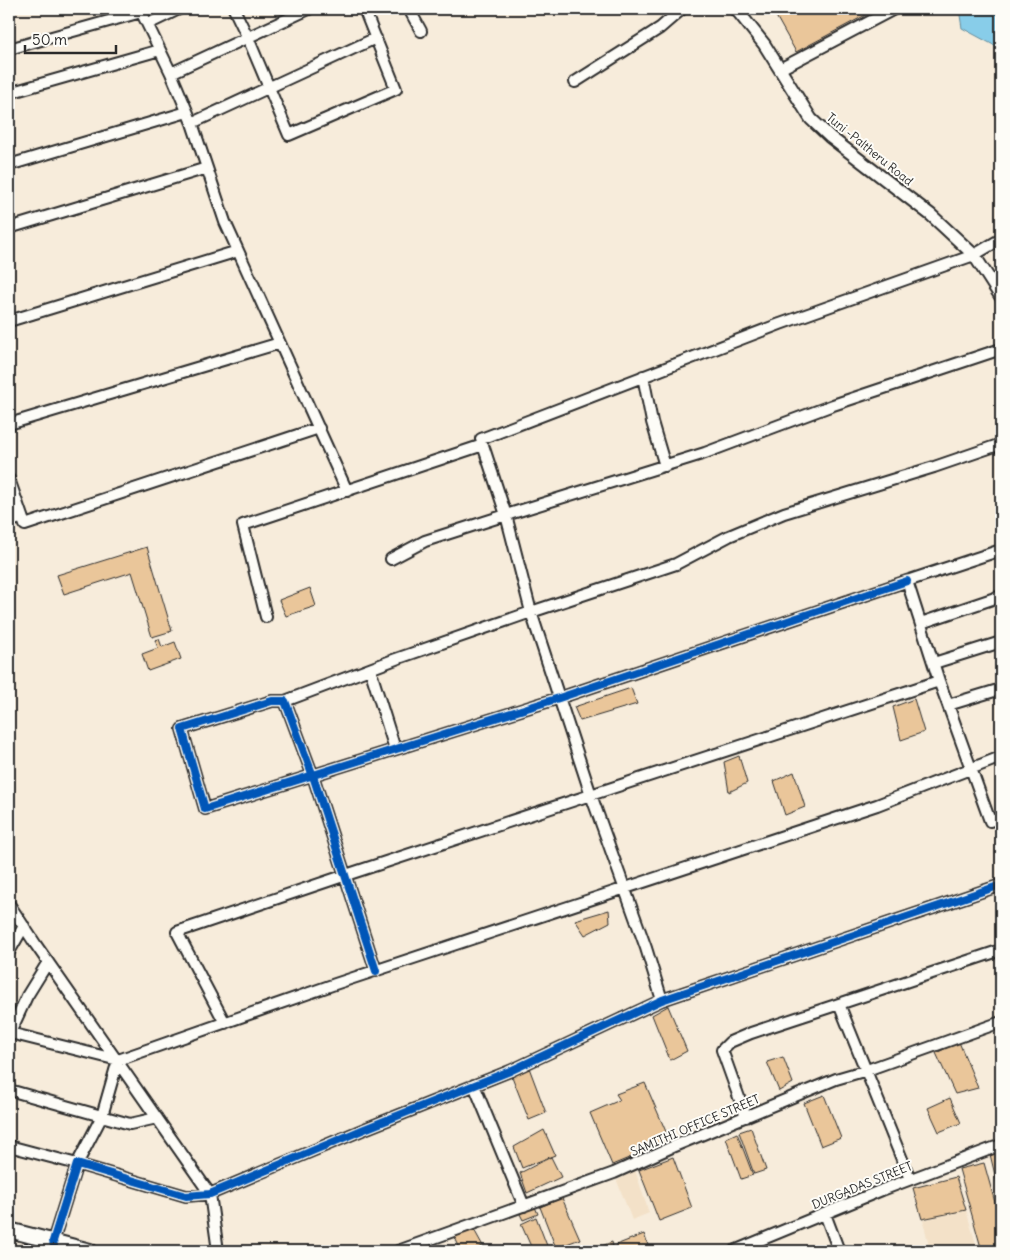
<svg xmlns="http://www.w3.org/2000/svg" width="1010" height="1260" font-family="Delius,sans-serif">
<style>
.built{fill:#f3e1c8}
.water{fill:#88cde9;stroke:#638c9d}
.building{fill:#eac69a;stroke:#2b2b2b}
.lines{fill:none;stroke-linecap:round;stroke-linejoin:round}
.minor-casing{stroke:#2b2b2b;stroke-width:14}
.tertiary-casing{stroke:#2b2b2b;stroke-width:15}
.secondary-casing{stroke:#2b2b2b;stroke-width:18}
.minor{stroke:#fdfcf7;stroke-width:10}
.tertiary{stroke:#fdfcf7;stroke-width:11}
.secondary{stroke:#fdfcf7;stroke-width:14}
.cycleway-casing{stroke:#fdfcf7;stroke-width:11}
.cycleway{stroke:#0057b8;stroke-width:8}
.labels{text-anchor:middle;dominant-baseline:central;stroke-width:4;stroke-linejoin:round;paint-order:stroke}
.street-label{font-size:12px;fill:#2b2b2b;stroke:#fdfcf7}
</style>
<rect width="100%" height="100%" fill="#f7ecdb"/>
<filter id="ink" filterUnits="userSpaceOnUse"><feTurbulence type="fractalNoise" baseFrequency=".02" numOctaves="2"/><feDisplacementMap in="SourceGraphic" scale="10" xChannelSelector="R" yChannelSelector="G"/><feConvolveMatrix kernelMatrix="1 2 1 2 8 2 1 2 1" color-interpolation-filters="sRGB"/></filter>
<g filter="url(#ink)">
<path class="built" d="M635,1170L649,1213L632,1220L617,1181Z
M966,1210L978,1251H930L923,1220Z"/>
<path class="water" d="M959,9H1001V49L962,28Z"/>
<path class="building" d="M772,9H877L796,52Z
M147,547L172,631L152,637L132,572L64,594L57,575Z
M310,588L316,606L286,616L279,600Z
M159,639L162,647L175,642L181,659L148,671L142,654L158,648L155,640Z
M631,688L637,704L580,721L574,707Z
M914,699L924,732L901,740L893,707Z
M739,756L747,783L729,792L724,762Z
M794,772L805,807L785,815L774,781Z
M609,910L610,922L585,935L575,920Z
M668,1006L687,1051L670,1060L652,1015Z
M959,1042L978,1088L955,1094L936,1053Z
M783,1057L793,1083L779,1091L767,1062Z
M528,1065L546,1113L529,1120L511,1074Z
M645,1083L670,1141L612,1165L590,1113L620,1100L616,1094Z
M824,1095L841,1138L821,1146L804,1103Z
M950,1098L961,1123L939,1132L928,1108Z
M751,1128L766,1170L754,1174L739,1132Z
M544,1130L555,1155L522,1168L514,1147Z
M737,1133L753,1175L741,1179L726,1138Z
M1001,1148V1200L989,1150Z
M551,1157L561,1177L527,1193L520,1173Z
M673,1157L692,1208L659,1221L639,1170Z
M984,1163L1001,1224V1249L992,1251H982L959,1169Z
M956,1177L966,1210L922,1219L913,1188Z
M562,1198L580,1239L556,1248L540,1207Z
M532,1206L533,1209L535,1207L538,1214L523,1220L519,1212Z
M536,1217L549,1251H533L521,1224Z
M472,1226L483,1246L472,1251H461L453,1233Z
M644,1234L650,1251H619L616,1245Z
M612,1242L614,1251H589Z"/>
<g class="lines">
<defs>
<path id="minor" d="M140,9L171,73L192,123L225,222L347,491
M234,9L248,38L289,135L396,89L364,9
M409,9L421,31
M148,24L179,9
M9,49L141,12
M780,69L894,9
M171,73L309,9
M575,82L660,28L682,9
M9,93L160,50
M192,123L376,38
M9,165L187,112
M9,228L207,168
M9,321L238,251
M643,376L652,422L665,466
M9,424L280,343
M9,479L25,525L319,428
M9,522L22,517
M391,559L425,541L506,515L481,439L780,324L974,255L1001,239
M266,617L243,525L483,445
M921,623L1001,596
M934,663L1001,642
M370,669L395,749
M1001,689L948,705L990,821L1001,818
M285,701L396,659L531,612L506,515L705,453L833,405L1001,349
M948,705L939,681L907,581L1001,550
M9,904L36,945L210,1194L218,1251
M9,952L24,926
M376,971L313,776L285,701H272L182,729L205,809L559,698L907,581
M662,1000L646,948L591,795L531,612L676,564L729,536L784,513L934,467L1001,444
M225,1023L177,932L346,875L939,681
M10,1033L118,1060L335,984L877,805L1001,757
M9,1035L27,996L48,962
M474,1085L524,1206
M9,1090L130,1124L157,1118
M746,1117L722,1050L730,1042L751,1033L839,1004
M9,1146L77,1164L102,1116L118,1060
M910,1179L839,1004L1001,950
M825,1214L839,1251
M55,1251L53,1241L77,1164L186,1196L210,1194L362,1130L510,1071L662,1000L1001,885
M398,1251L614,1173L672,1147L836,1079L867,1070L1001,1022
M734,1251L882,1190L1001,1145"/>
<path id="tertiary" d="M736,9L764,44L811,119L830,137L931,215L974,255L1001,297"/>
<path id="secondary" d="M9,1230L90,1251"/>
</defs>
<use href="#minor" class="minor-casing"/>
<use href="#tertiary" class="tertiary-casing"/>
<use href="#secondary" class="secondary-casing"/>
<use href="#minor" class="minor"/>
<use href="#tertiary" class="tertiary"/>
<use href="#secondary" class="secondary"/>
<defs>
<path id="cycleway" d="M376,971L313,776L285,701H272L182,729L205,809L559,698L907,581
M55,1251L53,1241L77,1164L186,1196L210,1194L362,1130L510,1071L662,1000L1001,885"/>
</defs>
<use href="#cycleway" class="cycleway-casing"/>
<use href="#cycleway" class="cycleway"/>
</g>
</g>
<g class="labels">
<g class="street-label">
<text transform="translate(870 149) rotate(39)">Tuni -Paltheru Road</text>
<text transform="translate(695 1125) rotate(-23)">SAMITHI OFFICE STREET</text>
<text transform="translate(862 1185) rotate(-22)">DURGADAS STREET</text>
</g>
</g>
<rect width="1010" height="1260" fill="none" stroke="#fdfcf7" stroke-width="30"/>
<rect x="15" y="15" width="980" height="1230" fill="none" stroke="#2b2b2b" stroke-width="2" filter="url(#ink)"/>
<path d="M25 45v8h91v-8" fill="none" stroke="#2b2b2b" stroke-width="2.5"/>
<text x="32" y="45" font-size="15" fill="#2b2b2b" stroke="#fdfcf7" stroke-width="4" paint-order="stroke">50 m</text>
</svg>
